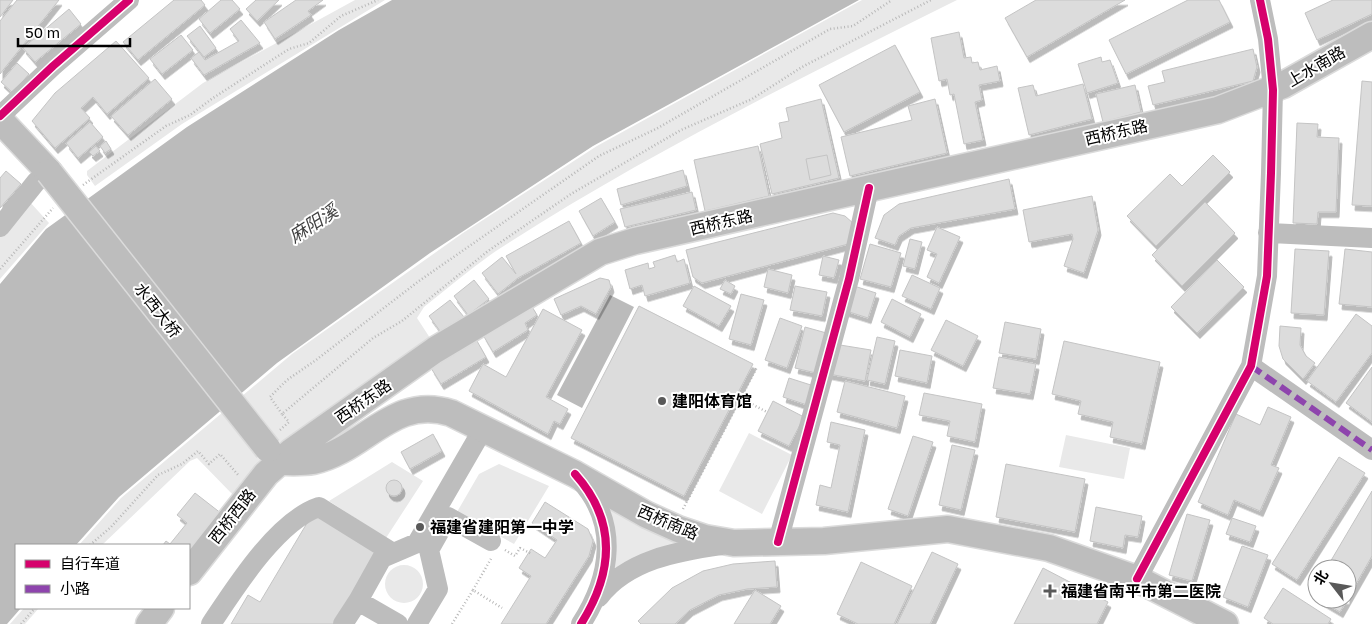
<svg xmlns="http://www.w3.org/2000/svg" width="1372" height="624" font-family="'Golos Text','Noto Sans SC',sans-serif">
<style>
.green{fill:#e9e9e9}
.water{fill:#bbb}
.building{fill:#dcdcdc;stroke:#c4c4c4;filter:url(#shadow)}
.lines{fill:none;stroke-linecap:round;stroke-linejoin:round}
.major-casing{stroke:#dbdbdb;stroke-width:29}
.path{stroke:#b8b8b8;stroke-width:2.5;stroke-dasharray:1 2.5;stroke-linecap:butt}
.minor{stroke:#bdbdbd;stroke-width:20}
.major{stroke:#bdbdbd;stroke-width:26}
.major-bridge-casing{stroke:#dbdbdb;stroke-width:29;stroke-linecap:butt}
.major-bridge{stroke:#bdbdbd;stroke-width:26}
.quiet{stroke:#8e44ad;stroke-width:6;stroke-dasharray:12 6;stroke-linecap:butt}
.cycleway-casing{stroke:#fff;stroke-width:11}
.cycleway{stroke:#d6006c;stroke-width:8}
.poi-dot{fill:#595959;stroke:#fff;stroke-width:2}
.labels{text-anchor:middle;dominant-baseline:central;stroke-width:4;stroke-linejoin:round;paint-order:stroke}
.street-label{font-size:16px;fill:#000;stroke:#fff}
.poi-label{font-size:16px;font-weight:bold;fill:#000;stroke:#fff;text-anchor:start}
.water-label{font-size:18px;font-style:italic;fill:#3f3f3f;stroke:#fff}
</style>
<defs>
<filter id="shadow"><feDropShadow dx="3" dy="5.5" stdDeviation="0" flood-color="#0004"/></filter>
</defs>
<rect width="100%" height="100%" fill="#fff"/>
<path class="green" d="M355,0H385L182,124L95,186L87,175V171L203,83Z
M862,0H957C801,78 642,156 496,251C471,268 448,288 424,307L417,318L432,341L235,497L197,458L190,461L102,545H79L121,498L292,354L463,233L597,146Z
M29,201L49,223L0,279V236Z
M749,433L792,455L762,514L719,491Z
M1066,435L1130,448L1124,479L1059,467Z
M392,462L423,481L386,538L329,501Z
M499,464L549,486L514,544L457,512L479,474Z
M603,497L693,537L615,575Z
M385 584a19 19 0 1 1 38 0a19 19 0 1 1-38 0Z
M24,608H39L25,624H10Z"/>
<path class="water" d="M392,0H859L593,146L430,253L277,363L119,497L76,545H16V608H21L7,624H0V284L46,229L187,127L339,30Z
M610,295L634,307L582,408L557,395Z"/>
<path class="building" d="M0,0H13L0,17Z
M17,0H59L0,74V21Z
M174,0H201L205,5L138,60L123,42Z
M221,0H232L240,9L210,33L199,19Z
M256,0H279L257,21L246,9Z
M296,0H323L308,11L311,15L275,39L264,22Z
M1036,0H1125L1027,57L1005,18Z
M1188,0H1219L1230,22L1126,74L1109,40Z
M1333,0H1372V14L1317,40L1305,13Z
M69,9L81,24L35,62L23,48Z
M241,20L260,43L204,75L191,58L199,52L205,60L239,41L230,29Z
M200,26L216,48L204,57L187,36Z
M959,32L964,58L971,57L972,63L978,62L980,70L997,66L1000,81L979,85L982,100L975,102L983,140L964,144L954,94L950,95L947,79L939,81L931,38Z
M181,35L193,50L162,74L150,59Z
M116,41L149,78L107,114L93,97L81,108L90,118L55,148L32,121L55,93Z
M895,45L920,92L844,132L819,85Z
M1253,49L1257,67L1253,81L1153,105L1148,86L1165,82L1162,71Z
M1101,57L1102,62L1110,60L1118,83L1087,93L1078,64Z
M17,63L29,74L13,93L1,82Z
M155,79L172,99L128,135L111,116Z
M1362,81L1372,82V206L1352,205Z
M1083,84L1092,119L1029,135L1018,88L1033,85L1036,96Z
M1135,85L1141,112L1103,122L1096,94Z
M821,99L839,178L772,194L760,144L782,138L779,123L789,121L786,108Z
M935,99L947,153L850,176L841,137L912,120L908,106Z
M90,122L103,137L78,158L66,143Z
M1297,123L1318,124L1317,137L1339,138L1336,212H1318L1317,224L1293,223Z
M106,141L111,149L105,153L100,146Z
M96,146L100,151L93,156L89,152Z
M758,146L769,196L705,211L694,160Z
M827,155L831,175L810,180L806,159Z
M1213,155L1230,172L1156,246L1127,216L1170,174L1182,186Z
M683,170L687,186L621,205L617,189Z
M6,171L21,184L0,208V178Z
M1009,179L1015,209L911,228L899,236L895,245L875,238L884,215L899,204Z
M692,192L696,210L625,227L620,209Z
M1092,196L1098,230L1084,273L1064,266L1073,239L1072,234L1029,242L1023,210Z
M601,198L615,222L593,236L579,211Z
M1205,202L1235,233L1182,286L1152,255Z
M833,213L845,216L854,224L852,243L702,283L693,277L686,250Z
M569,221L581,243L518,278L498,294L482,273L502,257L516,274L506,256Z
M937,227L960,237L939,283L927,277L937,254L927,250Z
M910,239L922,242L915,269L903,266Z
M870,244L901,253L891,287L860,279Z
M1295,249L1329,251L1324,315L1291,313Z
M1345,249L1372,252V307L1339,304Z
M675,255L677,262L684,259L690,283L645,296L642,285L630,289L625,270L648,263L649,269L655,267L653,262Z
M823,256L839,260L834,278L819,275Z
M1217,260L1244,287L1197,333L1171,307Z
M768,269L792,275L788,293L764,287Z
M912,275L940,288L931,309L902,296Z
M600,278L609,280L611,287L596,314L581,306L561,315L554,299Z
M474,280L489,299L468,315L454,296Z
M725,280L735,286L731,294L720,289Z
M851,285L876,293L868,318L843,310Z
M694,286L731,306L719,326L683,306Z
M795,286L827,292L822,316L790,310Z
M741,294L764,300L751,345L729,339Z
M892,299L921,314L910,337L881,322Z
M450,300L464,317L440,331L429,316Z
M531,305L537,315L525,323L528,330L493,352L483,335Z
M639,306L753,364L684,496L571,438Z
M543,309L582,330L546,397L568,409L560,424L554,421L548,434L469,391L483,364L506,377Z
M1356,314L1372,326V353L1336,402L1307,381Z
M780,318L802,326L787,368L765,360Z
M946,320L978,336L963,366L931,350Z
M1005,322L1041,329L1036,359L999,353Z
M1280,326L1301,328L1300,345L1306,356L1315,363L1303,379L1283,359L1279,346Z
M805,327L830,334L820,374L795,368Z
M877,337L895,341L885,384L867,380Z
M477,341L486,357L441,384L431,368Z
M1064,341L1160,362L1142,444L1110,437L1113,422L1078,414L1081,401L1052,394Z
M834,344L871,350L865,381L829,374Z
M900,350L932,356L927,383L895,376Z
M999,357L1036,364L1030,394L993,388Z
M1372,367V422L1346,403Z
M789,378L814,386L807,405L783,397Z
M845,381L905,396L897,428L837,412Z
M924,393L982,404L975,442L947,436L950,421L919,415Z
M773,401L804,417L789,446L758,431Z
M1268,407L1291,417L1271,465L1279,468L1260,511L1234,500L1228,515L1198,502L1236,414L1260,425Z
M831,422L865,430L848,512L816,505L820,485L831,488L840,445L827,442Z
M433,434L442,451L410,469L401,452Z
M913,436L933,442L908,516L888,509Z
M952,445L975,450L961,510L939,505Z
M1339,457L1365,473L1297,580L1272,564Z
M1006,464L1085,479L1075,532L996,517Z
M386 488a8 8 0 1 1 16 0a8 8 0 1 1-16 0Z
M1372,491V556L1340,612L1318,599H1347V569H1326Z
M195,493L222,514L209,532L206,529L189,551V545H163L166,541L170,544L187,523L177,515Z
M545,502L588,529L593,541L589,556L546,624H501L531,576L519,568L531,549L545,558L557,540L532,523Z
M1096,507L1142,516L1138,537L1125,535L1123,548L1090,541Z
M313,513L378,552L336,624H231L248,595L260,602Z
M1187,514L1210,520L1192,581L1169,575Z
M1232,518L1256,526L1250,542L1226,534Z
M1242,546L1268,555L1248,607L1223,597Z
M932,552L958,564L930,624H897Z
M775,561L777,587L747,589L719,595L690,610L675,624H641L638,621L672,588L703,571L733,564Z
M861,562L912,586L894,624H858L837,614Z
M1043,568L1108,602L1097,624H1014Z
M1283,588L1331,619L1328,624H1273L1264,618Z
M755,590L781,606L770,624H734Z"/>
<g class="lines">
<defs>
<path id="major" d="M0,120L49,172
M278,462C290,462 302,463 313,461C365,450 393,394 451,413L575,474L647,515L678,529L705,538L734,543L824,541L948,529L1049,548L1137,579L1225,624
M189,572L266,474L292,451L435,350L600,252L635,241L1218,110L1283,85L1372,35
M149,624L161,608"/>
</defs>
<use href="#major" class="major-casing"/>
<path class="path" d="M83,185L166,126L190,115L213,98L289,49L309,43L341,16L378,0
M0,269L53,208
M740,398L767,412
M282,414L270,397L287,380L316,360L419,281L599,156L656,129L830,29L853,26L892,0
M280,430L289,422L282,414L373,338L402,321L488,251L571,194L681,130L752,99L802,67L931,0
M683,509L757,367
M90,545L111,527L158,475L182,464L198,451L209,464L220,454L239,476
M505,550L515,556L520,548L532,554
M473,590L492,557
M21,624L35,608
M452,624L473,590L502,608"/>
<path class="minor" d="M0,116L53,66L129,0
M0,227L36,182L49,172
M1268,233L1372,238
M1251,366L1372,450
M579,479C620,523 611,577 581,624
M448,517L491,541
M778,542L849,279L869,188
M1137,579L1251,366L1267,276L1271,173L1273,90L1268,39L1260,0
M599,597C627,560 678,551 721,545
M211,624C235,588 277,521 319,507L393,553
M343,624L358,601
M398,624L358,601L382,558L417,543L483,429
M417,624L438,589L429,550L442,527"/>
<use href="#major" class="major"/>
<defs>
<path id="major-bridge" d="M49,172L268,449"/>
</defs>
<use href="#major-bridge" class="major-bridge-casing"/>
<use href="#major-bridge" class="major-bridge"/>
<path class="quiet" d="M1251,366L1372,450"/>
<defs>
<path id="cycleway" d="M0,116L53,66L129,0
M575,474C618,522 613,573 581,624
M778,542L849,279L869,188
M1137,579L1251,366L1267,276L1271,173L1273,90L1268,39L1260,0"/>
</defs>
<use href="#cycleway" class="cycleway-casing"/>
<use href="#cycleway" class="cycleway"/>
</g>
<g class="poi-dot">
<circle cx="662" cy="401" r="5"/>
<circle cx="420" cy="527" r="5"/>
<path d="M1047.5 583.5h5v5h5v5h-5v5h-5v-5h-5v-5h5z"/>
</g>
<g class="labels">
<g class="street-label">
<text transform="translate(1316 66) rotate(-30)">上水南路</text>
<text transform="translate(1116 132) rotate(-13)">西桥东路</text>
<text transform="translate(721 222) rotate(-13)">西桥东路</text>
<text transform="translate(158 310) rotate(52)">水西大桥</text>
<text transform="translate(363 401) rotate(-35)">西桥东路</text>
<text transform="translate(232 516) rotate(-52)">西桥西路</text>
<text transform="translate(668 522) rotate(23)">西桥南路</text>
</g>
<g class="poi-label">
<text x="672" y="401">建阳体育馆</text>
<text x="430" y="527">福建省建阳第一中学</text>
<text x="1061" y="591">福建省南平市第二医院</text>
</g>
<g class="water-label">
<text transform="translate(313 223) rotate(-33)">麻阳溪</text>
</g>
</g>
<rect x="15" y="544" width="175" height="65" fill="#ffffff" stroke="#999999"/>
<rect x="25" y="560" width="25" height="8" fill="#d6006c" stroke="#999999"/>
<text x="60" y="569" font-size="15" fill="#000000">自行车道</text>
<rect x="25" y="585" width="25" height="8" fill="#8e44ad" stroke="#999999"/>
<text x="60" y="594" font-size="15" fill="#000000">小路</text>
<g transform="translate(1332 584) rotate(301)"><circle r="24" fill="#ffffff" stroke="#999999"/>
<path d="M0-4L9 19L0 12L-9 19Z" fill="#595959"/>
<text y="-8" font-size="14" font-weight="bold" text-anchor="middle" fill="#000000">北</text>
</g>
<path d="M18 38v8h112v-8" fill="none" stroke="#000000" stroke-width="2.5"/>
<text x="25" y="38" font-size="15" fill="#000000" stroke="#ffffff" stroke-width="4" paint-order="stroke">50 m</text>
</svg>
